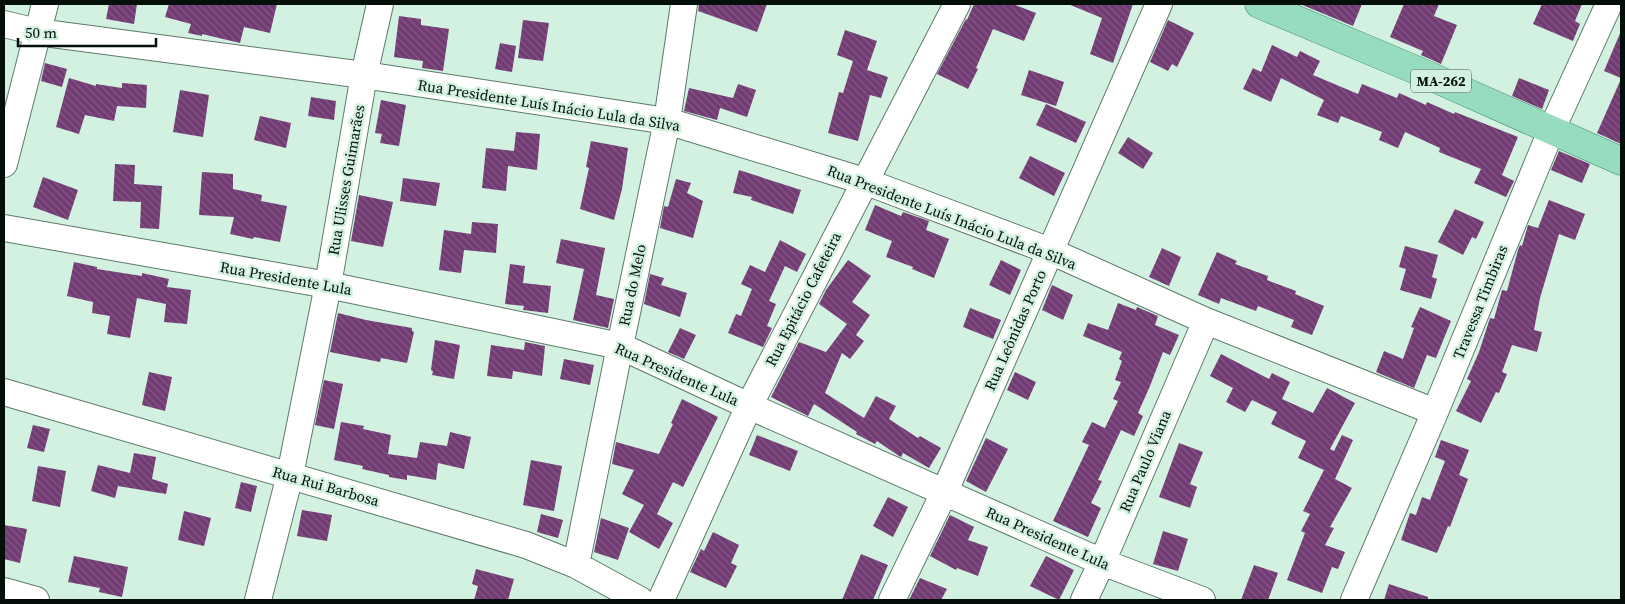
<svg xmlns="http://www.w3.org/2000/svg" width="1625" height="604" font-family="'Source Serif 4',serif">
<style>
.building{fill:url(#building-back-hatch)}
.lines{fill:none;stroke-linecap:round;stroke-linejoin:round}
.minor-casing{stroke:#5d7a6b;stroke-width:28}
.major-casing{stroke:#368564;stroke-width:29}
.minor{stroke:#fff;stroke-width:26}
.major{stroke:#97dcbf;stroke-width:28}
.labels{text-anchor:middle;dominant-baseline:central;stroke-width:5;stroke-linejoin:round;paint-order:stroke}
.shield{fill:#d2f1e0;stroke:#42534a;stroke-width:1}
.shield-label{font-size:14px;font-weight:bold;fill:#050f0a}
.street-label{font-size:15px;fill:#050f0a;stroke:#d2f1e0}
</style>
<defs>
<pattern id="building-back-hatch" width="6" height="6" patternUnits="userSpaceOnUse" patternTransform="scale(1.25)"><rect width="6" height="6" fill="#723b73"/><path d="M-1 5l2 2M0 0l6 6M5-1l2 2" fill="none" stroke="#825a84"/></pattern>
</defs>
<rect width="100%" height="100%" fill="#d2f1e0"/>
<path class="building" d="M109,4H137L134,24L106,19Z
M169,4H277L270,33L244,27L240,43L202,34V36L188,33L191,24L165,17Z
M699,4H767L757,32L698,11Z
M974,4H1013L1036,13L1024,41L993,29L976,68L978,69L968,89L937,74L966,19L967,20Z
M1068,4H1133L1113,63L1090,54L1102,18Z
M1300,4H1362L1353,26Z
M1404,4H1439L1434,16L1457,25L1441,64L1421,55L1423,51L1390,37Z
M1542,4H1582L1575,21L1580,24L1573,41L1533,24Z
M399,16L421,19V25L449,29L443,71L422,68L423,61L394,57Z
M523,20L549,23L543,61L518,58Z
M1168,20L1194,33L1177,67L1172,64L1168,71L1150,62Z
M845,30L877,41L867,70L888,77L881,98L870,95L858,141L828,133L839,92L843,93L853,61L837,55Z
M1621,31V78L1604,71Z
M500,43L516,46L512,72L495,69Z
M1272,45L1297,57L1300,51L1320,61L1313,75L1358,94L1362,84L1397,98L1399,93L1426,105L1427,102L1454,114L1455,112L1518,137L1502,175L1514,181L1506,197L1474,183L1481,169L1439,152L1440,148L1405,132L1398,148L1379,140L1382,132L1341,116L1338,123L1317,115L1324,100L1281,78L1271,102L1243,89L1253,68L1261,72Z
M45,63L67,69L62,87L41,81Z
M1029,70L1064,82L1056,106L1021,95Z
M69,78L96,86V84L122,88V83L147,85L146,108L117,106L114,121L85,115L79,134L56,127Z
M1519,78L1549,90L1542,109L1512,96Z
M1621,79V144L1597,133Z
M738,84L756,90L747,117L720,108L717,120L684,111L689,88L733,98Z
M180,90L209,95L203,137L173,132Z
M311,97L336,101L334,120L308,116Z
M381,100L406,105L399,146L380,143L382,134L375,133Z
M1046,104L1086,122L1076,143L1036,125Z
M260,116L291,123L286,148L254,140Z
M516,132L540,134L537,170L508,166L506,191L482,188L486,148L514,151Z
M1128,137L1153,153L1143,169L1118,153Z
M591,141L628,148L622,189L614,220L580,209L589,168L586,167Z
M1559,151L1590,164L1582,183L1551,170Z
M1030,156L1065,173L1054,196L1019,178Z
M115,164L135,165L134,184L162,186L159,229L140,228L141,202L113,201Z
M739,170L801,190L793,214L751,200L752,197L733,193Z
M202,172L233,174V189L262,195L261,201L287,206L280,242L254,237L253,239L230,234L234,217L199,215Z
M43,177L78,190L68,220L33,207Z
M403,178L440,183L436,206L400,201Z
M676,179L691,183L687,193L703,201L693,238L660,228L664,206L668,207Z
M359,195L393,202L383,247L351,241Z
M1549,200L1585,214L1575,240L1559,234L1540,298L1534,330L1542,332L1537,352L1512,345L1502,372L1507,374L1499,393L1496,392L1481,423L1456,411L1471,381L1467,379L1479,352L1490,318L1494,319L1502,290L1507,291L1518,250L1520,245L1522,246L1528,225L1538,228Z
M875,205L901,216L903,212L929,221L926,230L949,239L934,278L912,269L913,267L886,257L892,241L865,230Z
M1455,209L1484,222L1476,239L1472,237L1463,255L1438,242Z
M472,222L498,224L496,253L464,250L461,273L439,270L444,230L471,234Z
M561,239L605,248L596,295L614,299L608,328L573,320L584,269L556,263Z
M780,240L806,254L797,272L785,266L769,301L776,304L767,326L772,328L763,347L728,333L736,314L741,316L752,289L741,284L750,265L765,272Z
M1405,246L1438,255L1432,277L1437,279L1431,299L1400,290L1406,269L1399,267Z
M1162,248L1181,257L1169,286L1149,277Z
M1217,252L1237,261L1235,264L1268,276L1267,280L1296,291L1295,294L1324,306L1312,335L1291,327L1294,320L1258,306L1256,311L1221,298L1219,304L1198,295Z
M848,260L871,276L852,302L870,315L856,335L864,341L850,359L842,353L825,393L864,418L876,396L896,406L889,419L918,438L920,436L941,448L929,468L903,453L901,457L899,456L877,441L875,444L856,434L857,432L814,404L808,416L771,397L799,342L826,352L847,324L819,304L826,290Z
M1001,260L1021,270L1010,295L989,285Z
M74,262L97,267V269L142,276V273L169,279L167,287L191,290L187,324L164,322L166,304L137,298L130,338L107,334L110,316L92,313L93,302L67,296Z
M510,264L525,266L523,283L551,286L548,313L523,310L524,306L505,304Z
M650,274L664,278L661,285L687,293L680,317L644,304Z
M1052,285L1073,295L1063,320L1042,310Z
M1118,303L1136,310L1137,307L1158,316L1155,325L1179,335L1170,355L1163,352L1150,386L1138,413L1143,416L1134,436L1121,430L1098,480L1102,481L1091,503L1101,508L1088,537L1053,521L1089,445L1082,442L1092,422L1105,428L1118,401L1113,399L1121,382L1115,380L1122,361L1119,359L1122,352L1083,336L1088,323L1108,330Z
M1420,307L1451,321L1436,358L1427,355L1414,388L1376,372L1384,351L1403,359L1414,328L1411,327Z
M970,308L1001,320L993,339L963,327Z
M338,313L366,320L412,328V331L414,332L407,363L381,358L380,362L330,352Z
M680,328L696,335L684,359L668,352Z
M435,340L460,345L454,379L432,375L433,371L431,370Z
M525,342L545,346L542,376L513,371L512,379L487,376L491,345L524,350Z
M1221,354L1269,379L1272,373L1290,382L1282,399L1313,413L1327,388L1355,403L1330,449L1334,451L1342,435L1353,440L1335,479L1352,488L1330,527L1334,528L1325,545L1345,552L1338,569L1332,567L1322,593L1287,580L1305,533L1301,531L1310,514L1303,511L1324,470L1298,458L1306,441L1271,424L1277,412L1252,400L1245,412L1226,402L1233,388L1210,376Z
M564,359L594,365L590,385L560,379Z
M149,372L172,377L165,411L142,405Z
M1015,372L1036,382L1028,400L1007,390Z
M324,380L343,384L334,429L315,425Z
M682,399L718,417L683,487L673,482L657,514L673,523L659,549L629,532L644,505L622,494L634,470L612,464L616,442L659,454L673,424L671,423Z
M341,422L364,426L363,429L391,435L388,454L417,458L420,442L447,446L450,432L471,437L464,469L438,463L436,480L407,475V480L389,477V475L362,469L363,466L334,460Z
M33,425L50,429L44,452L27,448Z
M757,435L798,451L790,471L749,455Z
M986,438L1008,449L986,492L966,481Z
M1441,440L1469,450L1459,475L1468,479L1450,527L1448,526L1437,553L1401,540L1410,513L1416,515L1422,497L1430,500L1445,461L1435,457Z
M1179,443L1203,452L1190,484L1197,487L1190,508L1159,497Z
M134,453L156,457L152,479L168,484L166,494L118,486L115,498L91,491L98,465L130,473Z
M531,460L562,466L554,511L523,505Z
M38,466L66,471L60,507L32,501Z
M241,482L257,486L251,512L235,508Z
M888,497L908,507L893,537L873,526Z
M302,510L332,515L327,541L297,536Z
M184,511L211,518L204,546L178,540Z
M541,514L563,520L558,538L537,532Z
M950,515L974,527L968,540L988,547L978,576L957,568L956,570L930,556Z
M601,518L629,528L618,560L594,552Z
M4,525L27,529L20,563L4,559Z
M1163,531L1188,539L1178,571L1153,564Z
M713,532L739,545L731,563L737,566L726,588L690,572L701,549L704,551Z
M861,554L888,565L873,600H842Z
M74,556L128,567L122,597L99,592L100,588L68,582Z
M1046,556L1074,570L1059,600L1030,586Z
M1254,565L1278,573L1268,600H1241Z
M476,569L514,579L508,600H474L478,586L472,584Z
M920,578L947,589L941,600H909Z
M1389,584L1428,597V600H1384Z"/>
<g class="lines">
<defs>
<path id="minor" d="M4,24L37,32L364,75L667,121L864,181L1050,251L1206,321L1435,412
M4,164L45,4
M4,228L328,285L620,346L749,406L1102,562L1202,600
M4,392L526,545L576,565L640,600
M576,565L620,346L667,121L684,4
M4,591L36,600
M258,600L290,475L328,285L364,75L380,4
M661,600L749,406L957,4
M892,600L944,493L1159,4
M1084,600L1102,562L1206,321
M1354,600L1435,412L1551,131L1609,4"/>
<path id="major" d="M1259,4L1423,73L1621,161"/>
</defs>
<use href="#minor" class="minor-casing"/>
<use href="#major" class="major-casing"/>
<use href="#minor" class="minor"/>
<use href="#major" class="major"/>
</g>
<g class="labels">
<rect class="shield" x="1411" y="69.5" width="60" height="23" rx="4"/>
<g class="shield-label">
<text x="1441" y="81">MA-262</text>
</g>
<g class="street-label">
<text transform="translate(549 105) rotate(9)">Rua Presidente Luís Inácio Lula da Silva</text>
<text transform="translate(346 180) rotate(-80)">Rua Ulisses Guimarães</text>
<text transform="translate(952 217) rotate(21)">Rua Presidente Luís Inácio Lula da Silva</text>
<text transform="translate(286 278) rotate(10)">Rua Presidente Lula</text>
<text transform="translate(632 285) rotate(-78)">Rua do Melo</text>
<text transform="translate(803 299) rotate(-63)">Rua Epitácio Cafeteira</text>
<text transform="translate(1480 302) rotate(-68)">Travessa Timbiras</text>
<text transform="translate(1015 330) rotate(-66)">Rua Leônidas Porto</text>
<text transform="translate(677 374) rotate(24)">Rua Presidente Lula</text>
<text transform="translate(1145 461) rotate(-67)">Rua Paulo Viana</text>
<text transform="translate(326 486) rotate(16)">Rua Rui Barbosa</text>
<text transform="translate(1048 538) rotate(24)">Rua Presidente Lula</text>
</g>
</g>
<rect width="1625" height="604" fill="none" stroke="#050f0a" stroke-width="10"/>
<path d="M18 38v8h138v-8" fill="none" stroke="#050f0a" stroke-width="2.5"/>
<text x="25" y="38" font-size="15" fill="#050f0a" stroke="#d2f1e0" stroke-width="4" paint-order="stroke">50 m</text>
</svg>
